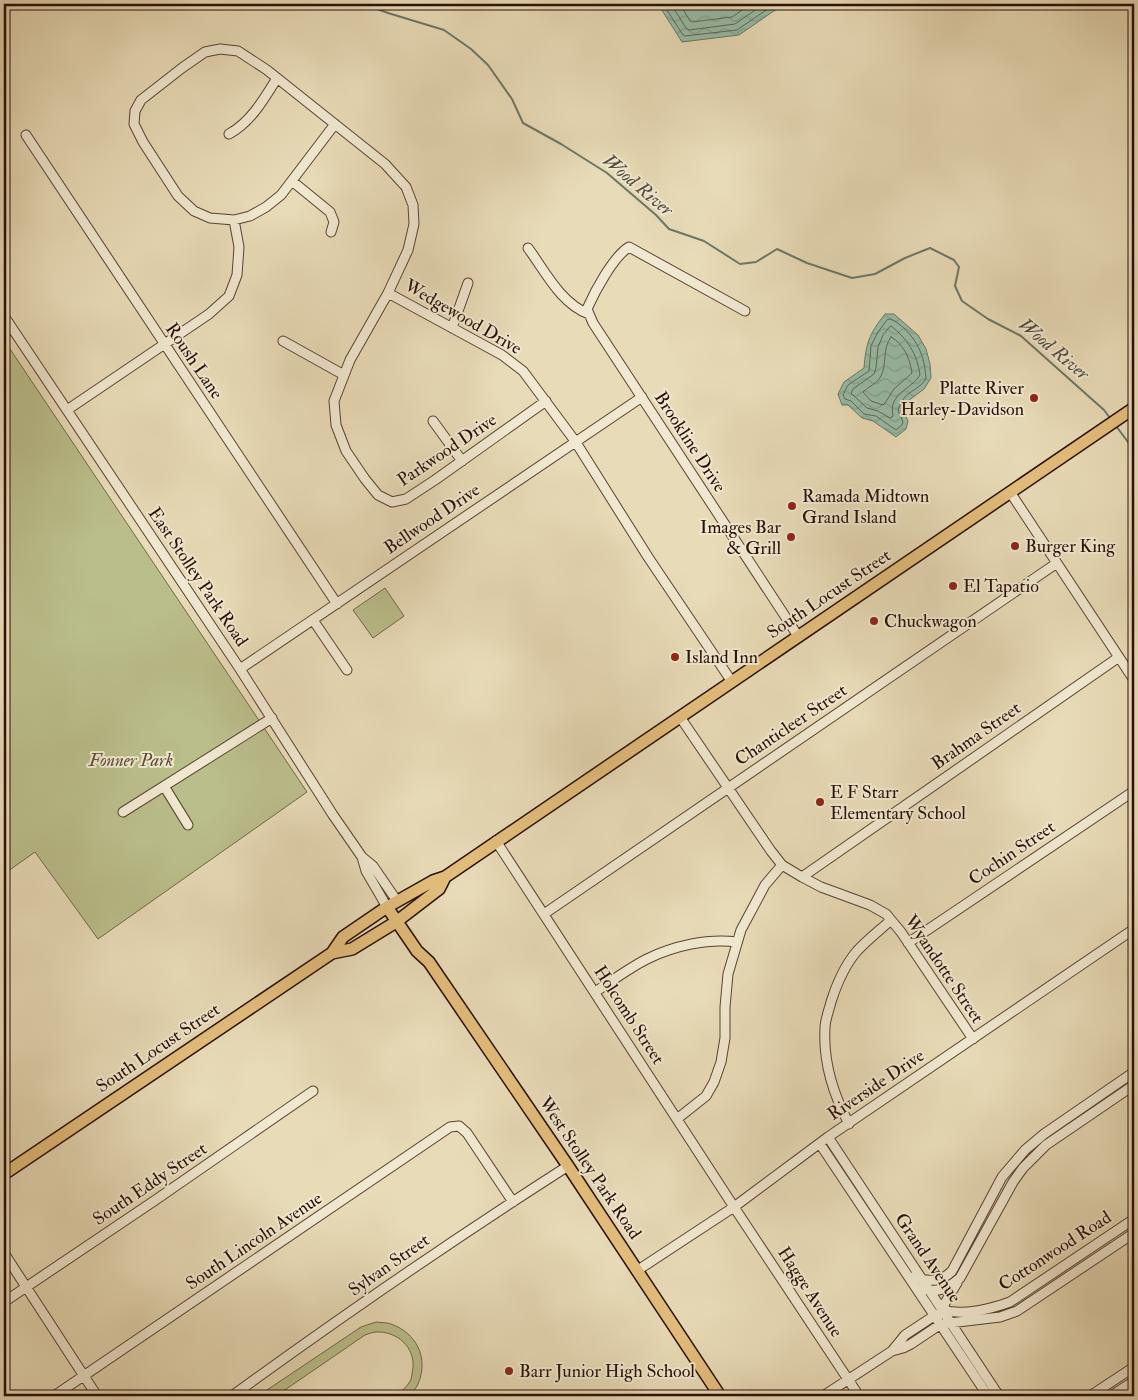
<svg xmlns="http://www.w3.org/2000/svg" width="1138" height="1400" font-family="'IM FELL Double Pica',serif">
<style>
.park{fill:#babe8b;stroke:#726648}
.water{fill:url(#water-waves);stroke:#6c7767}
.lines{fill:none;stroke-linecap:round;stroke-linejoin:round}
.shore{stroke:#606657;stroke-width:1}
.stream{stroke:#6c7767;stroke-width:2}
.minor-casing{stroke:#594232;stroke-width:11}
.major-casing{stroke:#290f06;stroke-width:14}
.minor{stroke:#f0e8d0;stroke-width:9}
.major{stroke:#e4be7c;stroke-width:11}
.poi-dot{fill:#8f2418;stroke:#f0e8d0;stroke-width:2}
.labels{text-anchor:middle;dominant-baseline:central;stroke-width:4;stroke-linejoin:round;paint-order:stroke}
.street-label{font-size:18px;fill:#290f06;stroke:#f0e8d0}
.poi-label{font-size:18px;fill:#290f06;stroke:#f0e8d0;text-anchor:start}
.park-label{font-size:18px;font-style:italic;fill:#5c4c35;stroke:#f0e8d0}
.water-label{font-size:19px;font-style:italic;fill:#504c3f;stroke:#f0e8d0}
</style>
<defs>
<pattern id="water-waves" width="16" height="10" patternUnits="userSpaceOnUse" patternTransform="scale(1.25)"><rect width="16" height="10" fill="#98bca8"/><path d="M0 5q4-4 8 0t8 0" fill="none" stroke="#83a08f"/></pattern>
</defs>
<rect width="100%" height="100%" fill="#e8dbb7"/>
<filter id="stains"><feTurbulence type="fractalNoise" baseFrequency=".004" numOctaves="4"/><feColorMatrix values="0 0 0 0 .2 0 0 0 0 .09 0 0 0 0 .02 0 0 0 .5 -.17"/></filter>
<radialGradient id="worn" r=".72"><stop offset=".6" stop-color="#630" stop-opacity="0"/><stop offset="1" stop-color="#630" stop-opacity=".3"/></radialGradient>
<path class="park" d="M4,340L307,792L98,939L35,852L4,874Z
M385,588L404,616L373,638L353,610Z
M376,1322C381,1323 386,1322 391,1324C417,1333 429,1359 418,1384C416,1389 412,1392 409,1396H395C399,1393 406,1388 409,1383C412,1379 412,1373 413,1368C415,1347 397,1331 376,1332C373,1332 368,1334 365,1335L276,1396H261L264,1392L361,1327Z"/>
<path class="water" d="M658,4H784L739,35L682,42Z
M885,314H894L918,335L926,349L930,364L931,378L924,389L908,401L903,410L908,421L906,429L896,437L873,421L862,418L848,405H842L838,394L844,382L864,368C866,343 869,334 885,314Z"/>
<g class="lines">
<path class="shore" d="M663,4L683,35L685,36L737,30L775,4
M671,4L686,28L689,30L735,24L764,4
M680,4L690,21L692,22L732,17L751,4
M891,319C910,329 923,349 925,370C925,371 926,376 926,378C923,386 912,390 906,396C902,400 900,405 898,410L903,422L902,425L896,430L876,416L864,414L851,401L845,399L843,395L848,385L869,371L871,346L878,332L887,320Z
M891,326C908,339 917,354 920,375C911,390 888,393 893,416L890,418L878,411L867,408L851,393L853,389L874,374L876,368L878,347L883,335Z
M891,337C904,344 910,359 912,373L894,389L885,403L883,405L871,401L863,392C869,386 877,384 881,376C887,364 882,349 891,337Z"/>
<path class="stream" d="M364,4L388,13L444,30L471,49L488,65L512,99L523,123L561,144L607,173L656,215L669,229L704,241L740,264L756,262L777,249L807,263L852,278L875,274L905,258L930,248L954,260L959,267L955,286L962,301L988,319L1021,336L1104,410L1110,418
M1116,426L1134,450"/>
<defs>
<path id="minor" d="M335,124L281,195L266,207L250,216L234,220L210,218L194,211L178,196L143,142L134,124L135,111L141,100L182,68L205,52L220,49L238,51L267,70L385,164L406,187L413,205L414,224L408,250L388,293L350,360L334,401L336,425L346,451L365,479L378,495L392,502L406,499L435,480L546,401
M229,134C251,122 264,99 277,78
M26,135L337,604
M292,181L330,212L334,222L331,232
M528,248C545,271 561,304 589,314
M388,293L502,355L523,371L575,441L648,557L732,682
M745,311L629,247C613,257 595,291 587,309L593,323L798,636
M4,316L240,669L333,815L362,857L373,866L397,901
M452,328L468,283
M283,341L344,375
M67,410L209,314L229,296L237,275L239,247L234,220
M433,421L462,461
M1010,492L1134,680
M313,620L347,670
M240,669L642,397
M680,717L771,851L782,865L802,877L821,887L870,905L886,914L901,932L973,1039
M164,786L188,825
M123,812L272,718
M496,841L734,1207L859,1396
M362,857L366,871L387,907
M802,877L1119,657
M544,914L1057,563
M908,943L1134,791
M595,992C612,981 629,968 647,959C673,946 708,938 737,942
M677,1119L706,1096L714,1082L721,1062L725,1038V1007L728,974L741,930L765,885L782,865
M849,1124C833,1094 823,1062 825,1028C825,1020 829,1010 831,1002C837,983 844,966 857,951C867,940 880,930 891,920
M828,1137L999,1396
M820,1144L988,1396
M1134,1219L1010,1302C991,1309 962,1316 943,1310L905,1335L892,1351L903,1348L911,1344L941,1324L1000,1317L1017,1311L1134,1233
M4,1253L97,1396
M638,1270L734,1207L828,1137L1134,929
M910,1277C927,1280 938,1285 952,1271L1002,1177L1025,1150L1044,1134L1134,1072
M917,1288C936,1292 944,1292 960,1278L1013,1182L1023,1168L1046,1145L1134,1085
M4,1302L154,1201L313,1091
M942,1314L945,1303L957,1283
M54,1396L450,1127L459,1126L467,1133L513,1202
M232,1396C342,1316 454,1239 568,1166
M823,1396L892,1351
M1090,1396L1134,1367
M1111,1396L1134,1381"/>
<path id="major" d="M387,907L417,951L429,962L568,1166L720,1396
M332,953L343,937L387,907L433,881L445,877L1134,408
M4,1174L332,953L352,949L396,922L439,889L445,877"/>
</defs>
<use href="#minor" class="minor-casing"/>
<use href="#major" class="major-casing"/>
<use href="#minor" class="minor"/>
<use href="#major" class="major"/>
</g>
<g class="poi-dot">
<circle cx="1034" cy="398" r="5"/>
<circle cx="792" cy="506" r="5"/>
<circle cx="791" cy="537" r="5"/>
<circle cx="1015" cy="546" r="5"/>
<circle cx="953" cy="586" r="5"/>
<circle cx="874" cy="621" r="5"/>
<circle cx="675" cy="657" r="5"/>
<circle cx="820" cy="802" r="5"/>
<circle cx="509" cy="1371" r="5"/>
</g>
<g class="labels">
<g class="street-label">
<text transform="translate(463 317) rotate(30)">Wedgewood Drive</text>
<text transform="translate(194 361) rotate(56)">Roush Lane</text>
<text transform="translate(690 442) rotate(57)">Brookline Drive</text>
<text transform="translate(447 450) rotate(-34)">Parkwood Drive</text>
<text transform="translate(432 519) rotate(-34)">Bellwood Drive</text>
<text transform="translate(198 577) rotate(56)">East Stolley Park Road</text>
<text transform="translate(829 594) rotate(-34)">South Locust Street</text>
<text transform="translate(791 725) rotate(-34)">Chanticleer Street</text>
<text transform="translate(976 736) rotate(-35)">Brahma Street</text>
<text transform="translate(1012 853) rotate(-34)">Cochin Street</text>
<text transform="translate(944 969) rotate(56)">Wyandotte Street</text>
<text transform="translate(629 1015) rotate(57)">Holcomb Street</text>
<text transform="translate(158 1048) rotate(-34)">South Locust Street</text>
<text transform="translate(876 1085) rotate(-34)">Riverside Drive</text>
<text transform="translate(590 1168) rotate(56)">West Stolley Park Road</text>
<text transform="translate(150 1184) rotate(-34)">South Eddy Street</text>
<text transform="translate(254 1241) rotate(-34)">South Lincoln Avenue</text>
<text transform="translate(1055 1251) rotate(-33)">Cottonwood Road</text>
<text transform="translate(928 1258) rotate(56)">Grand Avenue</text>
<text transform="translate(389 1265) rotate(-35)">Sylvan Street</text>
<text transform="translate(810 1292) rotate(57)">Hagge Avenue</text>
</g>
<g class="poi-label">
<text x="1024" y="388" text-anchor="end">Platte River<tspan x="1024" dy="21">Harley-Davidson</tspan></text>
<text x="802" y="496">Ramada Midtown<tspan x="802" dy="21">Grand Island</tspan></text>
<text x="781" y="527" text-anchor="end">Images Bar<tspan x="781" dy="21">&amp; Grill</tspan></text>
<text x="1025" y="546">Burger King</text>
<text x="963" y="586">El Tapatio</text>
<text x="884" y="621">Chuckwagon</text>
<text x="685" y="657">Island Inn</text>
<text x="830" y="792">E F Starr<tspan x="830" dy="21">Elementary School</tspan></text>
<text x="519" y="1371">Barr Junior High School</text>
</g>
<g class="park-label">
<text x="131" y="760">Fonner Park</text>
</g>
<g class="water-label">
<text transform="translate(638 185) rotate(40)">Wood River</text>
<text transform="translate(1054 349) rotate(40)">Wood River</text>
</g>
</g>
<rect width="1138" height="1400" fill="none" stroke="#e8dbb7" stroke-width="20"/>
<rect x="5" y="5" width="1128" height="1390" fill="none" stroke="#290f06" stroke-width="2.5"/>
<rect x="10" y="10" width="1118" height="1380" fill="none" stroke="#290f06"/>
<rect width="100%" height="100%" filter="url(#stains)"/>
<rect width="100%" height="100%" fill="url(#worn)"/>
</svg>
